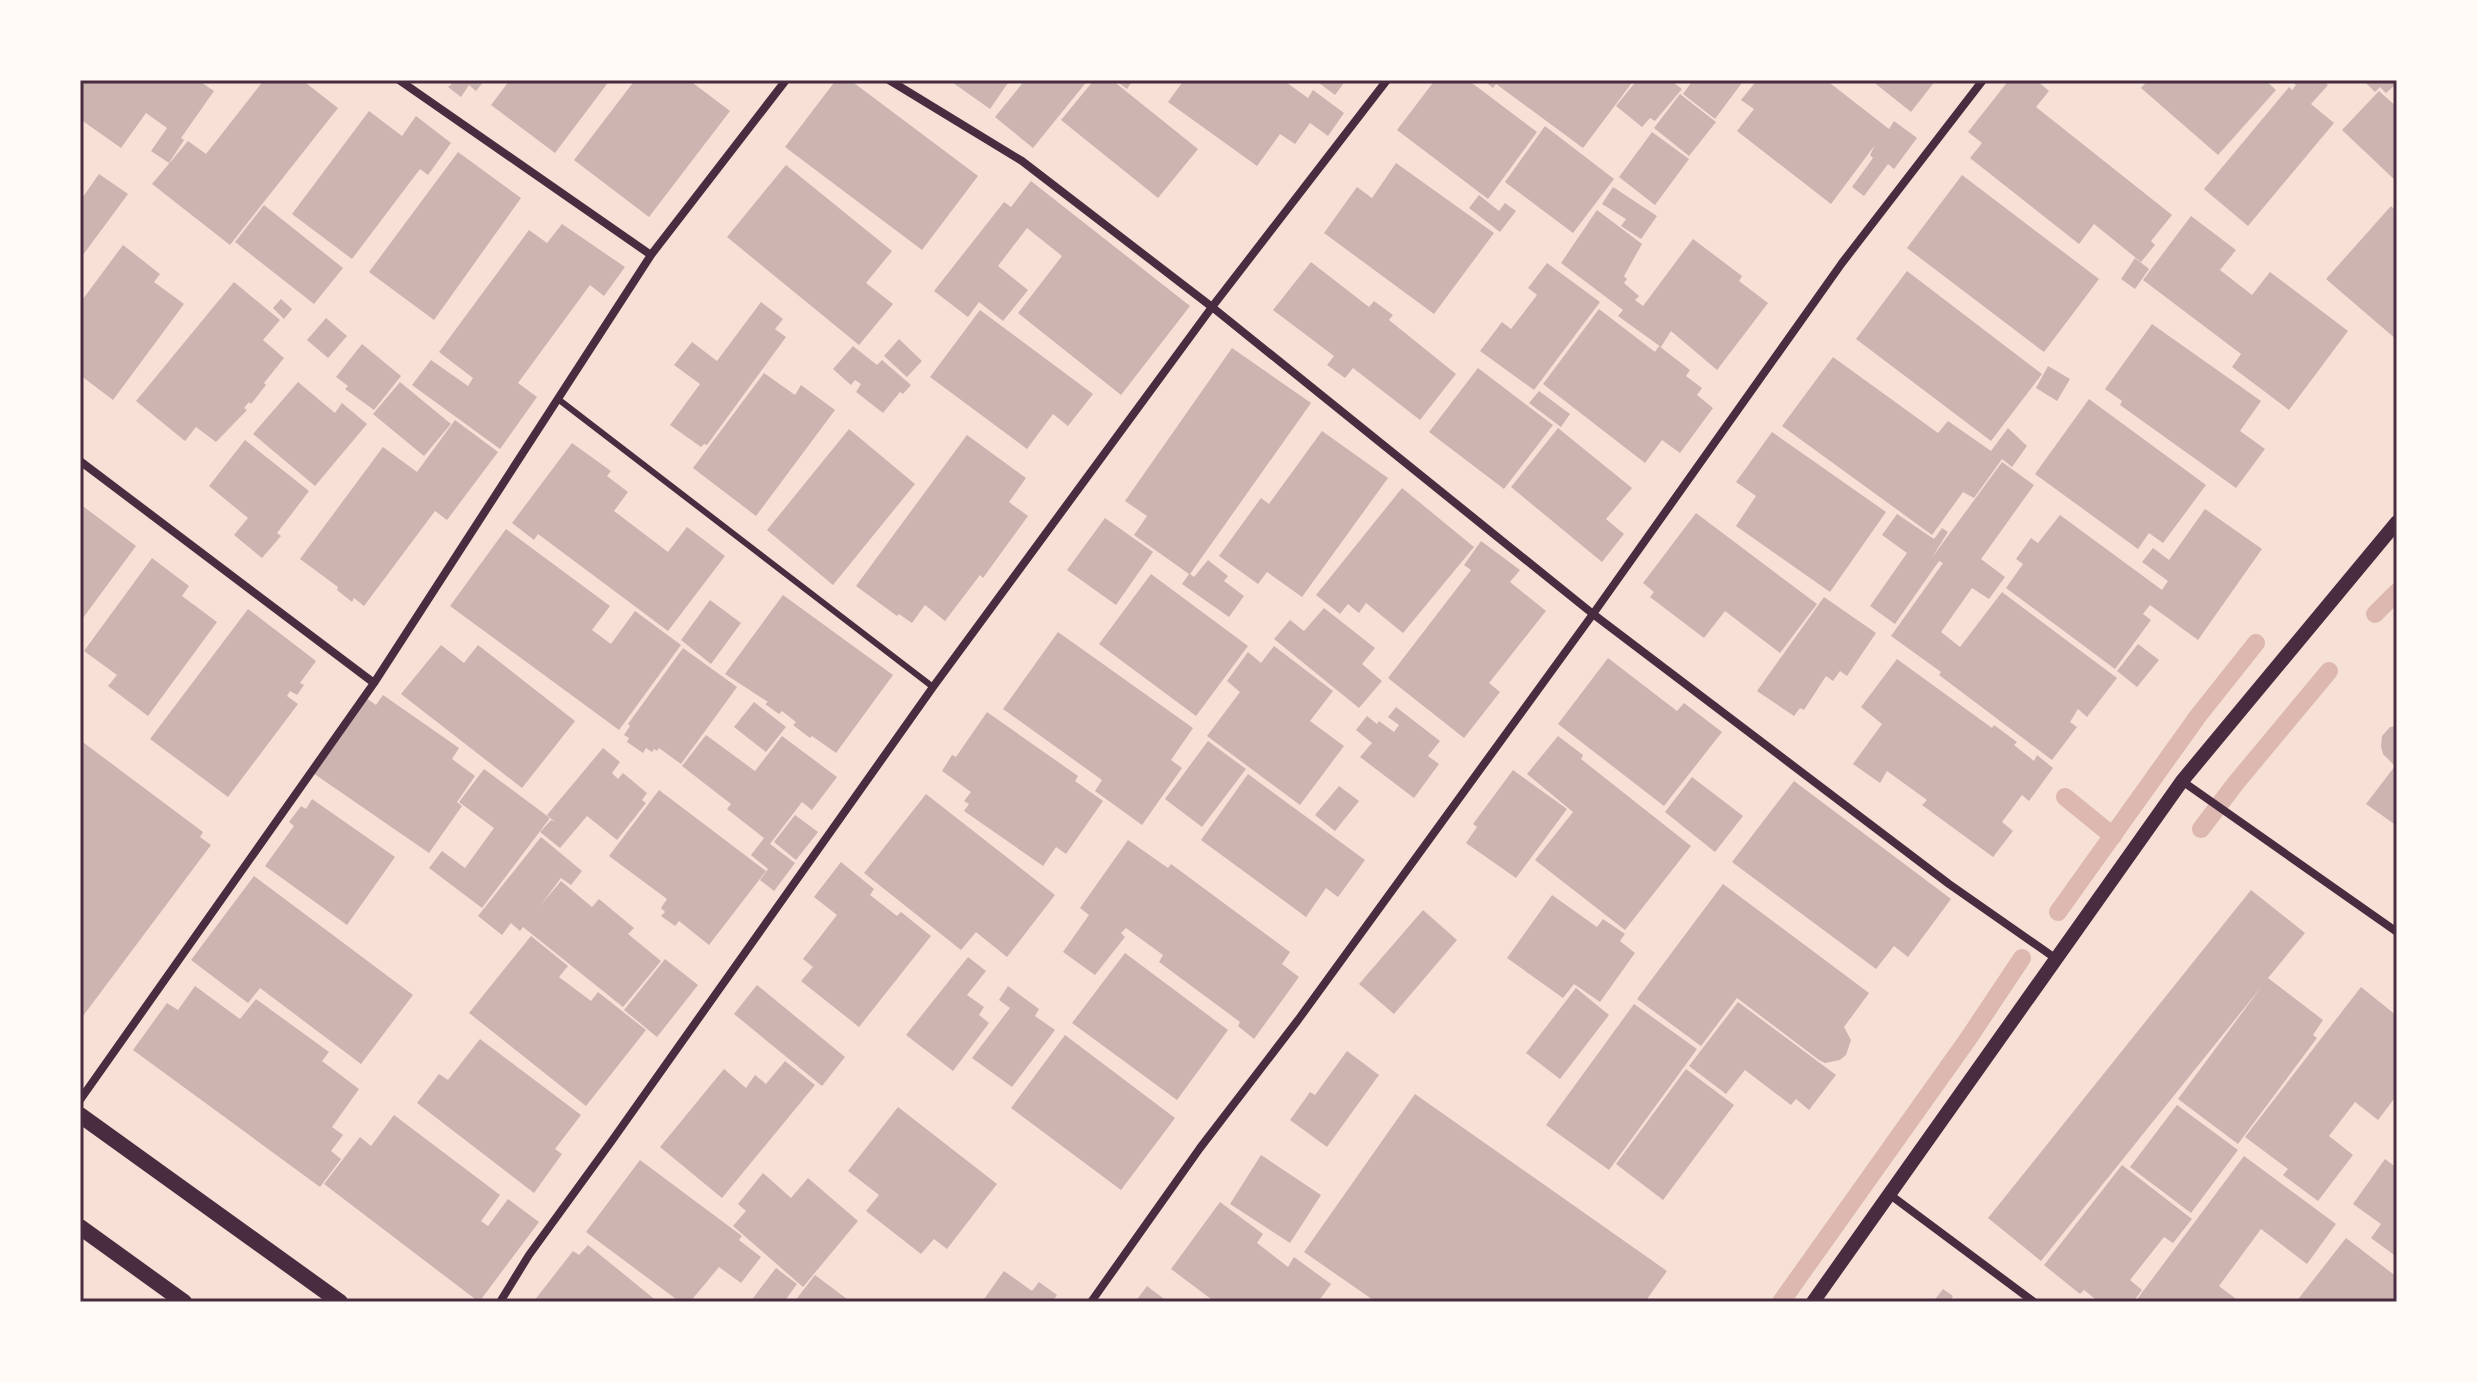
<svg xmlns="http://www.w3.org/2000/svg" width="2477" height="1382" font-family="Karla,sans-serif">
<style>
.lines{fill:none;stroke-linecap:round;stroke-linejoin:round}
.stream{stroke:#dcb8b0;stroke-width:18}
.building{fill:#ccb4b1}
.service{stroke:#4a2c40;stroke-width:6}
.minor{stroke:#4a2c40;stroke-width:8}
.tertiary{stroke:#4a2c40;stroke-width:14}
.secondary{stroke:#4a2c40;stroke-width:16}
.neatline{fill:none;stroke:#4a2c40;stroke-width:3}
</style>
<rect width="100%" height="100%" fill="#f7e1d7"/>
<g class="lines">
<path class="stream" d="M2375,614L2397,592
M2065,797L2113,836
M2201,829L2235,784L2329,671
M2058,912L2198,716L2256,643
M1781,1302L1968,1039L2022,958"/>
</g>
<path class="building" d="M80,80H198L214,91L181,138L184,140L169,163L151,151L167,128L146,113L121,148L80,119Z
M264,80H302L338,108L230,245L152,184L188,141L206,154Z
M447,80H485L476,91L469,85L461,97L448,87L452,84Z
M510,80H610L555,153L491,105Z
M635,80H689L730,111L649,217L574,160Z
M836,80H850L978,176L922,250L785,147Z
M949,80H1010L990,109Z
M1025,80H1088L1033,148L995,117Z
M1094,80H1112L1198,149L1158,198L1061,120Z
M1115,80H1133L1127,89Z
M1184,80H1283L1308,98L1313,90L1344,113L1328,136L1310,123L1295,144L1280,134L1257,166L1168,102Z
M1315,80H1346L1335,95Z
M1435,80H1468L1537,132L1488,199L1397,130Z
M1483,80H1634L1583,148L1496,84L1493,88Z
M1637,80H1670L1682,89L1655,121L1650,118L1642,127L1616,106Z
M1693,80H1744L1715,119L1683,94Z
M1757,80H1826L1889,129L1894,121L1917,138L1894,169L1888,164L1864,196L1852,187L1873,158L1870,155L1875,145L1831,204L1737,131L1754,109L1741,100Z
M1871,80H1936L1911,112Z
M2009,80H2036L2049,91L2036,107L2172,215L2151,241L2155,245L2141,262L2094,224L2079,244L1970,158L1982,143L1968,132Z
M2148,80H2265L2276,90L2218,155L2141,88Z
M2289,80H2323L2328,85L2311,104L2334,123L2248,226L2204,189L2289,87L2292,90L2296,85Z
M2363,80H2397V90L2394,86L2386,93L2380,87L2375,92Z
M2379,91L2397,107V182L2342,130Z
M1680,94L1716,122L1689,156L1654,128Z
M369,111L402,136L416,116L451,143L428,175L420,169L352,259L292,214Z
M1545,126L1614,179L1573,233L1505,182Z
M1652,132L1689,159L1655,205L1619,177Z
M458,152L521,198L434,320L369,272Z
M1396,163L1494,233L1434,314L1324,233L1357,187L1372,198Z
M786,165L892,251L866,283L893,304L859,345L727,237Z
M99,174L128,194L80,259V201Z
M1962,175L2099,279L2044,352L1907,248Z
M1031,181L1190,306L1121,395L1018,313L1062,256L1027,228L998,266L1028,290L1003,321L979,302L968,317L934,291L1004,202L1011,207Z
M1613,187L1657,216L1641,239L1621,226L1626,219L1602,204Z
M1479,195L1499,211L1505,203L1516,211L1500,232L1469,208Z
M264,205L343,268L314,304L235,242Z
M2391,206L2397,212V340L2326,279Z
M1597,210L1642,244L1624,276L1627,279L1624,283L1639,296L1635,300L1643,306L1693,239L1742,276L1739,281L1768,303L1717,370L1671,331L1661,347L1618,316L1623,310L1561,263Z
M2191,216L2236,250L2220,270L2252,295L2270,272L2348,331L2289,410L2232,367L2241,354L2143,280Z
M562,224L625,267L604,296L590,285L518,383L537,397L500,449L412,385L431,360L468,386L473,378L439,352L529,230L547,243Z
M123,245L160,274L154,282L184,304L113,400L80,375V303Z
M2135,258L2149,269L2135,289L2121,279Z
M1311,262L1369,307L1374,301L1393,315L1389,320L1456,374L1420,420L1353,368L1345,378L1327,365L1334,356L1273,310Z
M1547,263L1600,302L1534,390L1480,351L1502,322L1511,329L1537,295L1528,288Z
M1907,271L2042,374L1991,441L1856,339Z
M234,282L280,320L263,340L284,358L264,383L266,385L251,404L249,402L244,408L247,410L216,442L196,427L185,441L136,401Z
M281,299L292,309L284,319L273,308Z
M761,302L783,319L775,329L786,337L707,445L704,444L701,447L670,425L700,384L674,365L692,342L717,361Z
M1599,309L1655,352L1659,346L1690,370L1686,376L1702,388L1697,395L1713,408L1680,453L1662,440L1645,463L1543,384Z
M980,310L1093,394L1068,426L1053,414L1027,449L930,377Z
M326,318L347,336L328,358L307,340Z
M2152,324L2261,401L2240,431L2265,449L2236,488L2120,405L2122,401L2105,389Z
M899,339L922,361L907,377L884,356Z
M362,344L401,376L374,410L345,389L348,386L336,377Z
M853,346L877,365L882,360L911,385L903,394L900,392L883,413L856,392L861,384L855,380L851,385L833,369Z
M1232,348L1311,403L1190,574L1194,577L1208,560L1228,576L1224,581L1244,596L1229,617L1182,584L1189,574L1134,535L1147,516L1125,501Z
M1833,357L1938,433L1948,421L1991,451L2008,428L2027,446L2012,467L2002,459L1974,498L1963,492L1932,535L1782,426Z
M2048,366L2070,379L2057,401L2036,388Z
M1478,368L1553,425L1504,489L1429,432Z
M764,373L795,395L801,385L835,410L756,516L693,468Z
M298,382L335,413L342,403L367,424L315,486L253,434Z
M400,382L451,424L424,456L373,414Z
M1539,391L1570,414L1561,427L1529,403Z
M2089,399L2206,485L2163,543L2149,533L2138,549L2035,474Z
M455,420L498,452L447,520L435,511L364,606L354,598L352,602L337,590L338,587L300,559L383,447L417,472Z
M1558,428L1632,488L1606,519L1624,534L1602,562L1511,487Z
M849,429L915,484L833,585L767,530Z
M1322,431L1388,478L1302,597L1267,572L1258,584L1219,556L1261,498L1269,504Z
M1772,432L1886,512L1830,592L1736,526L1756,496L1736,482Z
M967,435L1026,478L1009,502L1028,516L983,578L980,575L945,621L925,605L912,623L899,614L897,616L856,586Z
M245,440L309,491L277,533L281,536L262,558L234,535L248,518L209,486Z
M572,443L611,471L607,476L628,492L614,511L668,552L687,527L725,556L668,631L538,534L534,540L512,523Z
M2002,462L2034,485L1981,559L2005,577L1989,599L1972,588L1941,632L1960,647L2002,592L2117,678L2087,717L2078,709L2070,722L2077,727L2052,760L1939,675L1941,672L1891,636L1943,563L1939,561L1895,624L1870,606L1907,553L1882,535L1897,514L1934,539L1942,528L1948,532L1931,559Z
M1402,488L1474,547L1403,633L1366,603L1359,613L1348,604L1340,614L1316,595Z
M80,504L136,546L80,622Z
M2205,509L2262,549L2198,640L2150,605L2143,614L2151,620L2115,669L2006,588L2023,564L2016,559L2031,538L2038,543L2060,515L2162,590L2168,581L2142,562L2153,548L2169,560Z
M1696,513L1817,604L1780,653L1725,611L1704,638L1650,597L1654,592L1643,583Z
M1105,518L1153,552L1116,605L1067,570Z
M506,529L610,606L592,630L611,644L635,611L681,645L619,730L450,606Z
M1481,541L1520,570L1510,582L1546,611L1489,683L1500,692L1464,738L1388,678L1471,570L1464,565Z
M152,558L189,586L182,596L217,622L148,716L108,686L117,675L84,651Z
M1151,574L1248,646L1196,716L1099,644Z
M783,595L893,675L836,753L812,736L810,738L793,725L796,722L782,711L779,714L765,704L768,702L725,674Z
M1824,597L1876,633L1847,676L1840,671L1833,681L1826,676L1804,710L1800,708L1794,716L1757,691Z
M710,600L741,623L711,664L681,640Z
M1324,608L1375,648L1362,664L1382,681L1359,708L1274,639L1290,620L1304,631Z
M248,609L316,661L300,683L304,685L297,695L290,691L287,696L298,704L228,797L150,739Z
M1058,632L1193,728L1171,760L1182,768L1142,825L1095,791L1102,780L1003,709Z
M2138,644L2159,660L2137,687L2117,671Z
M441,645L464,663L478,645L575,721L522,788L401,694Z
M1274,646L1333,691L1310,721L1344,746L1300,805L1207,736L1240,692L1227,681L1248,652L1261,663Z
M683,648L737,687L681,764L659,748L657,751L654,749L652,752L646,748L643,753L627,742L629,738L624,735L630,726L628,724Z
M1608,658L1677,711L1684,703L1722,732L1664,806L1558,724Z
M1897,659L1992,728L1994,725L2017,742L2014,745L2034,761L2037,755L2053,768L2029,801L2022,795L2002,822L2013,831L1993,857L1922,805L1927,800L1887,771L1880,783L1853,764L1882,724L1861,707Z
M383,695L459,748L452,759L475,776L457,802L462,806L429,853L313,773L366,698L376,705Z
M754,702L786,727L766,752L734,727Z
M1396,707L1440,741L1428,756L1439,764L1414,798L1360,757L1372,743L1356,730L1367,716L1377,724L1379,721L1394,732L1399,725L1388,717Z
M987,712L1078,776L1075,781L1103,801L1066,854L1056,847L1043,866L964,811L969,804L964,801L971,792L942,771L952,755L956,757Z
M2397,726V826L2366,804L2395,766L2383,754L2381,746L2382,736L2390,727Z
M706,735L755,771L782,736L837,777L812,810L802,802L770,844L795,863L774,891L760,880L768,869L751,855L764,838L727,809L731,804L682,766Z
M1558,736L1583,755L1581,759L1691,846L1625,930L1535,860L1573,812L1527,774Z
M80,740L203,832L200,837L211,845L80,1020Z
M1208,741L1246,769L1202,827L1165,799Z
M603,748L620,762L612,773L618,779L623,773L647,793L642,800L646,803L617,840L587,816L560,848L540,832L551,820L555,822L547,815Z
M484,769L550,818L482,908L429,868L442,851L465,868L494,828L459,802Z
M1513,770L1567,809L1516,878L1466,843L1477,827L1473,824Z
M1248,774L1365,860L1338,897L1326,888L1306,917L1201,840Z
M1692,777L1743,816L1715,852L1665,812Z
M1794,781L1951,899L1908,957L1894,946L1876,969L1732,862Z
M1339,786L1359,801L1335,831L1315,815Z
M659,790L766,871L709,945L679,921L675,926L661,916L665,912L661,908L667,899L609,856Z
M926,794L1055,895L1007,957L976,932L961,950L864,873Z
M312,799L395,857L347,925L265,866L294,826L289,822L301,806L306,809Z
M795,815L818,832L796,860L774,842Z
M541,837L582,871L571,885L561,878L540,906L561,881L592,907L599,899L634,928L628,934L661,961L623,1007L523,927L520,931L511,923L502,935L478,916Z
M1128,840L1168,868L1171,864L1290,952L1282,964L1299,977L1254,1039L1238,1026L1240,1022L1159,962L1163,955L1126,928L1121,933L1125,937L1095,975L1063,952L1089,915L1080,908Z
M841,862L874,889L870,895L897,916L901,912L931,936L859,1027L801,981L813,967L803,959L837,915L814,897Z
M254,876L413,995L361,1064L260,988L248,1003L191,960Z
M1723,884L1869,993L1844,1027L1851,1040L1846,1055L1840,1060L1825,1063L1819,1060L1737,998L1701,1046L1637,999Z
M2251,890L2305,933L2268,978L2323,1020L2313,1035L2317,1038L2238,1144L2178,1099L2262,986L2041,1261L1988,1218Z
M1552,895L1597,927L1603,919L1625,934L1620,941L1635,953L1600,1002L1574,984L1563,998L1507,958Z
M1423,910L1457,940L1394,1014L1359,984Z
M531,936L568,966L559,977L591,1001L598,992L646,1030L586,1106L469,1013Z
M1125,953L1228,1030L1177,1100L1072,1023Z
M968,957L986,971L967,995L984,1007L979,1015L989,1023L953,1071L906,1035Z
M665,959L698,985L657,1037L624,1010Z
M757,985L845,1057L822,1086L734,1014Z
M195,986L240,1019L256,999L329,1052L322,1061L359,1089L332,1127L343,1135L331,1151L341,1159L320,1187L133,1050L167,1003L178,1010Z
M1008,986L1039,1009L1035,1016L1055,1030L1012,1087L972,1058L1010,1008L999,1000Z
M2361,987L2397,1016V1095L2378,1120L2355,1102L2329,1136L2353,1155L2318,1201L2283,1175L2288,1169L2245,1137Z
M1576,988L1609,1015L1560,1079L1526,1053Z
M1738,1002L1836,1075L1809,1110L1796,1099L1791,1105L1745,1070L1726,1094L1689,1066Z
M1634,1004L1697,1049L1609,1170L1546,1125Z
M1065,1035L1175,1118L1121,1190L1011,1108Z
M480,1039L581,1115L555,1149L562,1154L534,1193L417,1103L439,1074L448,1080Z
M1347,1051L1379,1075L1327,1147L1290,1120L1310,1092L1315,1095Z
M785,1061L815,1085L722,1198L660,1147L724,1069L746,1088L755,1075L766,1084Z
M1686,1069L1734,1105L1663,1200L1616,1164Z
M1415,1094L1667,1271L1645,1302H1376L1304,1252Z
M2177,1105L2238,1150L2191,1213L2130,1167Z
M898,1107L997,1184L947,1249L934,1239L921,1254L866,1211L879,1195L848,1171Z
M394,1115L500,1195L481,1221L488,1226L508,1199L539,1222L479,1302L324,1184L360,1137L371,1146Z
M1261,1155L1321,1195L1290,1243L1230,1204Z
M2244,1156L2336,1224L2307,1264L2261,1229L2219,1286L2240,1302H2135Z
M2385,1159L2397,1168V1257L2371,1238L2381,1224L2353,1204Z
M640,1160L742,1236L739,1240L761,1257L741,1283L719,1267L690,1302H680L586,1232Z
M2122,1165L2192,1219L2173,1243L2164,1237L2130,1280L2142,1290L2133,1302H2099L2084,1290L2080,1294L2044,1265Z
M763,1173L791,1198L808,1178L858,1221L803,1287L733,1226L746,1211L738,1204Z
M1220,1202L1263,1234L1257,1243L1288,1267L1294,1257L1331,1284L1318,1302H1215L1171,1269Z
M2346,1238L2397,1277V1302H2296Z
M588,1245L658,1302L534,1301L573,1251L579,1255Z
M776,1268L797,1284L784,1302H750Z
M1004,1271L1032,1291L1039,1282L1057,1295L1052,1302H982Z
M815,1275L851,1302H794Z
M1147,1286L1168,1302H1135Z
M1943,1289L1953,1296L1950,1302H1933Z"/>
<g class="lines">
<path class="service" d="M558,399L933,687"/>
<path class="minor" d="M399,80L651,255
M889,80L1022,161L1212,307L1593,614L1949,884L2055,958
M80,461L374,683
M2182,781L2397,932
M80,1100L374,683L651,255L786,80
M1889,1194L2034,1302
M500,1302L529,1255L611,1142L933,687L1212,307L1387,80
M1091,1302L1200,1148L1298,1020L1593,614L1842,263L1983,80"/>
<path class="tertiary" d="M1813,1302L2182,781L2397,522"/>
<path class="secondary" d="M80,1115L340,1302
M80,1227L184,1302"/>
</g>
<rect width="2477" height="1382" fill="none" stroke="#fffaf5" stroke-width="164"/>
<rect x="82" y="82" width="2313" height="1218" class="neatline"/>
</svg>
